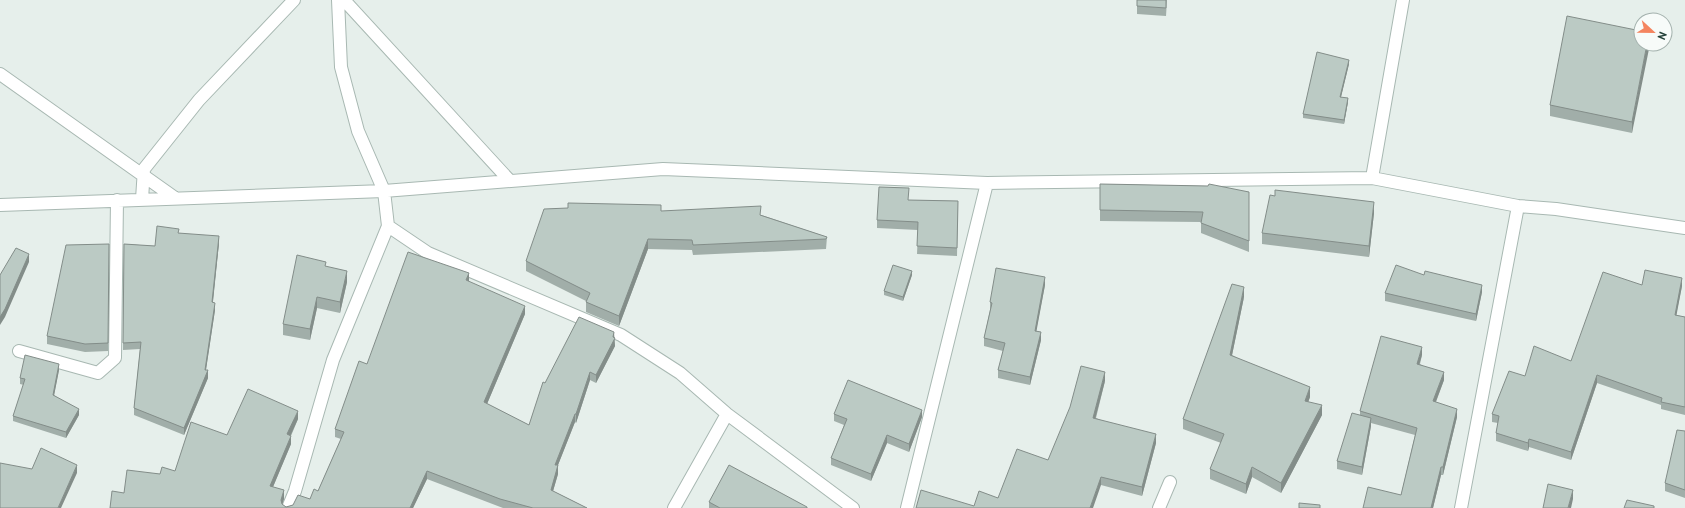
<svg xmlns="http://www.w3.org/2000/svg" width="1685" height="508" font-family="'PT Sans',sans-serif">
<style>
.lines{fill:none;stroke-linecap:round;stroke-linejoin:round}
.minor-casing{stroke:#a8b8b2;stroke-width:14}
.minor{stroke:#fff;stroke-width:12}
.wall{fill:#a1aea9}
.shaded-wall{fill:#838d89}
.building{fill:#bbcac4;stroke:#838d89}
</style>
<rect width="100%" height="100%" fill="#e6efeb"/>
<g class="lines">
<defs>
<path id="minor" d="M344,0L510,181
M0,74L175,198
M1372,178L1403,0
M142,199L144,169L199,100L294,0
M0,205L384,191L663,169L987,183L1372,178L1518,206L1556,209L1685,228
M388,226L428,253L621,335L680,373L727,414L853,508
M19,351L98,373L115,358L117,200
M288,508L295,491L333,360L388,226L384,191L358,131L341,67L338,0
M674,508L727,414
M907,508L987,183
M1159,508L1170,482
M1461,508L1518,206"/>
</defs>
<use href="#minor" class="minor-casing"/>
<use href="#minor" class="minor"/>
</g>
<path class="wall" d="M1137,0H1167L1166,16L1137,14Z
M1641,31L1632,133L1550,116V105Z
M1349,64L1341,97L1348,102L1344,124L1303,118V114Z
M1100,184L1208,186L1249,192V252L1201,233V222L1100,221Z
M909,200L958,201L957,256L917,254L918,230L877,228V220Z
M661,211L761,215L827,237L826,249L693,255L692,250L648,249L619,326L586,312V301L526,271V261Z
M1374,213L1369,257L1262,244V233Z
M179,233L219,243L213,302L215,310L206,370L208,378L184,435L134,415V408L140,349L123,350L124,244L155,246Z
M109,244L108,351L85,352L47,344V336Z
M326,267L347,282L340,313L317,308L310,340L283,335V324Z
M912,275L903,301L884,295V291Z
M1424,275L1482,292L1476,321L1385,301V293Z
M469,282L525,314L487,404L529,425L545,383L614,338L615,346L596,383L590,380L576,423L575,422L558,465V474L553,491L587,508H503L427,479L413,508H110L124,493L160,474L175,471L227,435L298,419L291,436V444L273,487L284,499L282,504L286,507L293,505L310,499L318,491L341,439L335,437V429L367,364Z
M1045,285L1036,331L1041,340L1030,385L998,378V370L1003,351L984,346V338L990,310V302Z
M1642,285L1682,286L1676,315L1685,317V415L1661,409V405L1597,383L1571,460L1529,447L1528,451L1496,441V433L1498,423L1492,422V414L1525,376L1571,361Z
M1244,297L1232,355L1310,397L1308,402L1322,415L1281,493L1252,477L1246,494L1210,479V469L1221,443L1183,429V419Z
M1422,355L1420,364L1444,380L1436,402L1457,417L1443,475H1441L1433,508H1363L1401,495L1415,435L1371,423V426L1362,475L1337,469V461L1360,415V411Z
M59,370L54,395L79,415L66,438L13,421V416L24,385L20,384V378Z
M1105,381L1096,418L1156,443L1142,496L1101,485L974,506L998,498L1048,460Z
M834,414L922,417L909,452L887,443L871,481L831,465V458L844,425L834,421Z
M1685,431V498L1665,491V483Z
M709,502L807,508H709Z"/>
<path class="shaded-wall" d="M1647,44H1650L1632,133V122Z
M1349,60V64L1340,101V97Z
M1348,98V102L1344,124V120Z
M1374,202V213L1369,257V246Z
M219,236V243L212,310V302Z
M648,239V249L619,326V316Z
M29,254V262L5,317L0,325V317Z
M347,271V282L340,313V302Z
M912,271V275L903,301V297Z
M469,273V282L466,280Z
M1045,277V285L1035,339V331Z
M1682,278V286L1675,323V315Z
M1482,285V292L1476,321V314Z
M1244,287V297L1230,365V355Z
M317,297V308L310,340V329Z
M215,303V310L205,376L208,370V378L184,435V428L205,370Z
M525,306V314L484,411V402Z
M614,332L615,346L596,383V375Z
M1041,332V340L1030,385V377Z
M1422,347V355L1417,372V364Z
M59,364V370L53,401V395Z
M590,372V380L576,423V414Z
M1105,372V381L1093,427V418Z
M1444,372V380L1433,409V401Z
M1597,375V383L1571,460V452Z
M1310,387V397L1305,411V401Z
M1322,405V415L1281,493V483Z
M79,409V415L66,438V432Z
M1457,409V417L1443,475V467Z
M922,410V417L909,452V444Z
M298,411V419L287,443V434Z
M575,414V422L558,465V474L551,498V490L555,465Z
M1371,418V426L1362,475V467Z
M1156,434V443L1142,496V487Z
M887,435V443L871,481V474Z
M291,436V444L270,494V486Z
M1529,439V447L1528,451V443Z
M77,465V473L61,508H58Z
M1252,467V477L1246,494V484Z
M1441,467V475L1433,508H1431Z
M427,471V479L413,508H410Z
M1101,477V485L1093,508H1090Z
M284,490V499L281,508V500Z
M1573,490V499L1571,508H1568Z"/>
<path class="building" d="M1137,0H1166V8L1137,6Z
M1567,16L1641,31V44H1647L1632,122L1550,105Z
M1317,52L1349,60L1340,97L1348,98L1344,120L1303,114Z
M1100,184L1208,186L1209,184L1249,192V241L1201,223L1203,212L1100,210Z
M879,187L909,188L908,200L958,201L957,248L917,246L918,222L877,220Z
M1275,190L1374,202L1369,246L1262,233L1270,195L1275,196Z
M568,203L661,205V211L761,206L760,215L827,237L826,239L693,245L692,240L648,239L619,316L586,302L590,293L526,261L544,209L568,208Z
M157,226L179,229L178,233L219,236L212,302L215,303L205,370H208L184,428L134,408L141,342L123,343L124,244L155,246Z
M109,244L108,343L85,344L47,336L66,245Z
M16,248L29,254L5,309L0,317V275Z
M408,252L469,273L466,280L525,306L484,402L529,425L543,382L545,383L579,317L614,332L613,337L615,338L596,375L590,372L576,414H575L555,465H558L551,490L587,508H533L500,499L427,471L410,508H110L112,491L124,493L127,470L160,474L162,467L175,471L191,422L227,435L248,389L298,411L287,434L291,436L270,486L284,490L281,500L282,504L286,507L293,505L298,495L310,499L314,489L318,491L344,432L335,429L359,361L367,364Z
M297,255L326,262L325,266L347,271L340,302L317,297L310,329L283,324Z
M893,265L912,271L903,297L884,291Z
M1396,265L1424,275L1425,271L1482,285L1476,314L1385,293Z
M996,268L1045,277L1035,331L1041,332L1030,377L998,370L1005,343L984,338L992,303L990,302Z
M1645,270L1682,278L1675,315L1685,317V407L1661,402L1662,398L1597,375L1571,452L1529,439L1528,443L1496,433L1499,416L1492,414L1509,371L1525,376L1534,346L1571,361L1603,272L1642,285Z
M1232,284L1244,287L1230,355L1310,387L1305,401L1322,405L1281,483L1252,467L1246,484L1210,469L1224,434L1183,419Z
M1381,336L1422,347L1417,364L1444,372L1433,401L1457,409L1443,467H1441L1431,508H1363L1368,487L1401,495L1417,428L1360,411Z
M25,355L59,364L53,395L79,409L66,432L13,416L25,379L20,378Z
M1081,366L1105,372L1093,418L1156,434L1142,487L1101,477L1090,508H916L921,490L974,506L979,491L998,498L1017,449L1048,460L1070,407Z
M848,380L922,410L909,444L887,435L871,474L831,458L847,419L834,414Z
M1352,413L1371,418L1362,467L1337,461Z
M1677,430L1685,431V490L1665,483Z
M41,448L77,465L58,508H0V463L32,469Z
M729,465L807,507V508H720L709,502Z
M1548,484L1573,490L1568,508H1543Z
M1627,500L1654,506V508H1624Z
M1299,503L1320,505V508H1299Z"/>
<g transform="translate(1653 32) rotate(112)"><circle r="19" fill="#f7fbf9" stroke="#a3b1ad"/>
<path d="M0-3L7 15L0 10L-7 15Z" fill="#f4845f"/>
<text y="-6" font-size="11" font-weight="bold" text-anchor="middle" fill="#24423a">N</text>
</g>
</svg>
